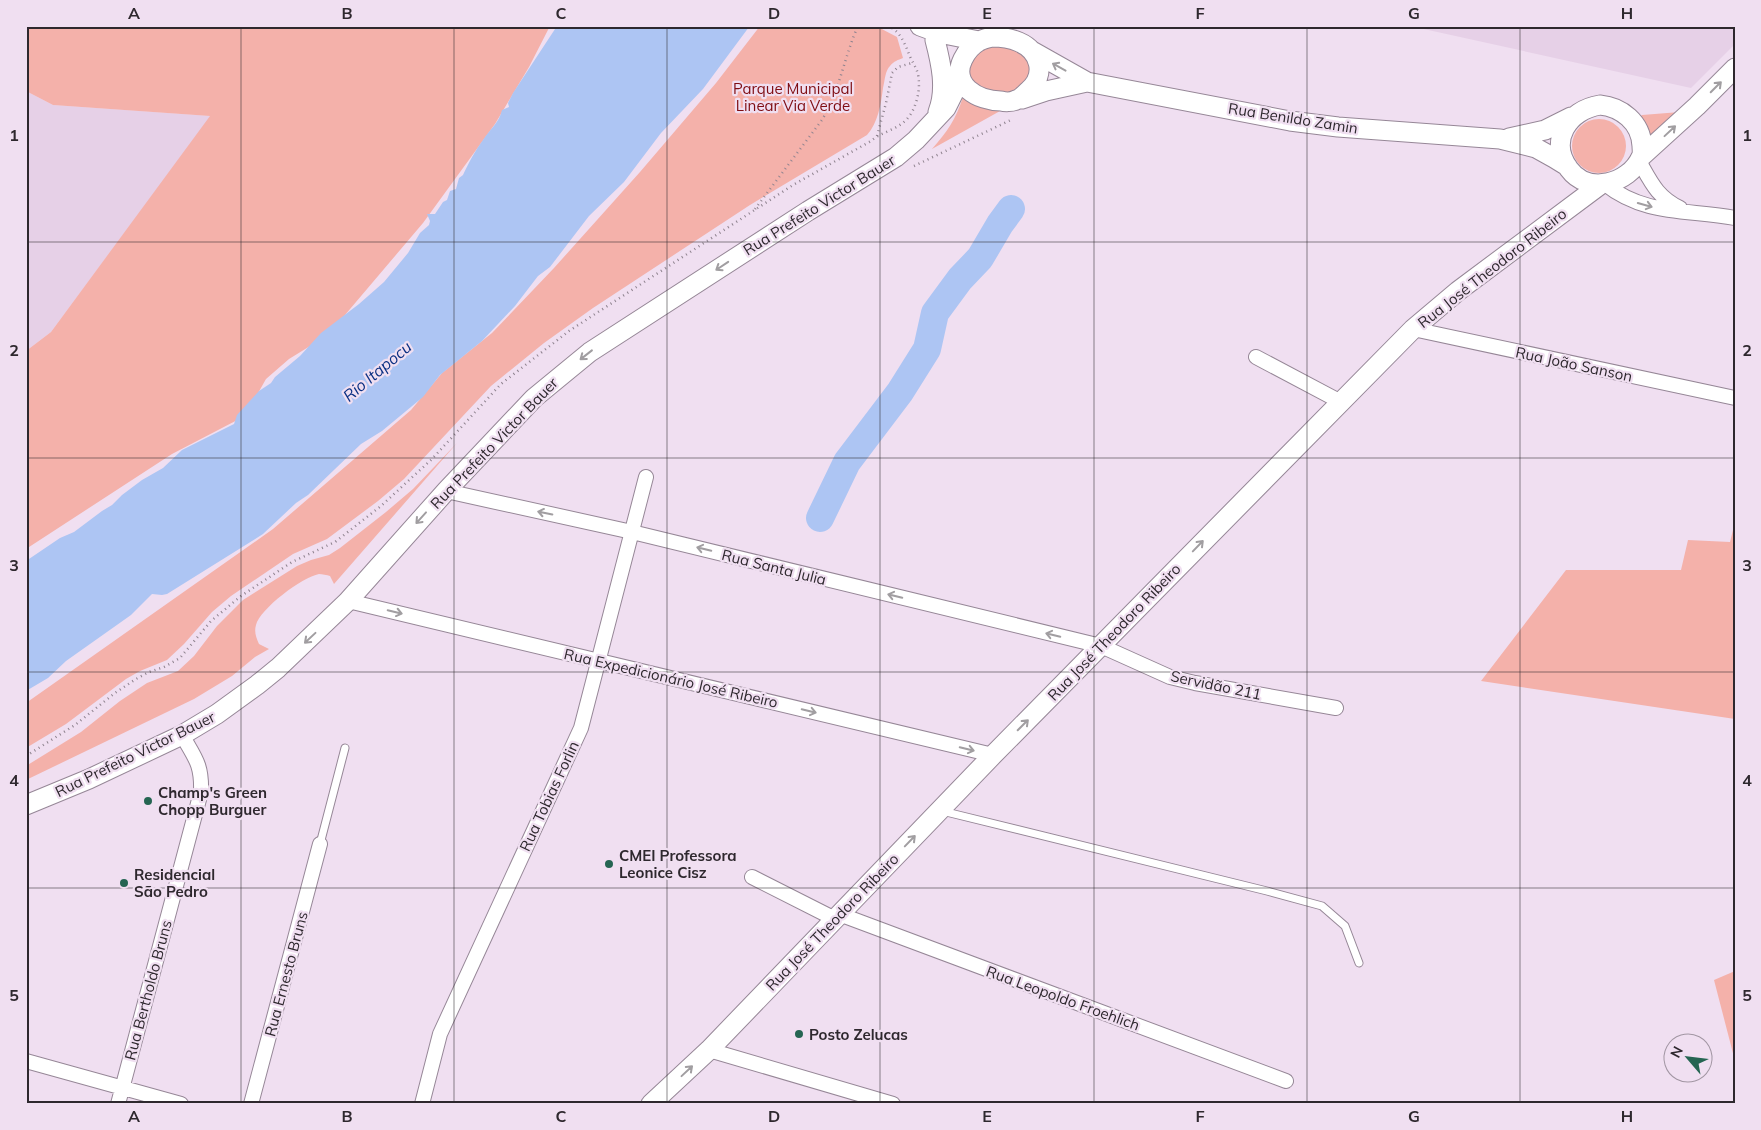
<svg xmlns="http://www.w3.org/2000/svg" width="1761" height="1130" font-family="Mulish,sans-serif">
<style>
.built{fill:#e6d0e7}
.green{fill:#f4b1aa}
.water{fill:#adc5f3}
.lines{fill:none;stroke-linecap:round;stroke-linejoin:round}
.river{stroke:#adc5f3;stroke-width:28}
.service-casing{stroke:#968797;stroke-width:9}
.minor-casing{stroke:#968797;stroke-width:16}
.secondary-casing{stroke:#968797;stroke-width:21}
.path{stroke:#8f838f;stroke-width:2.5;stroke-dasharray:1 4;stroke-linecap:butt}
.service{stroke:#fff;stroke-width:7}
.minor{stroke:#fff;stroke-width:14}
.secondary{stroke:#fff;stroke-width:19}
.oneway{stroke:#a19ea1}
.grid{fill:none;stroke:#2e282e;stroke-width:1;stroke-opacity:0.55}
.poi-dot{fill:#256552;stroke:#f0dff1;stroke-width:2}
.labels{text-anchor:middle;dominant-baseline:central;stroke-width:4.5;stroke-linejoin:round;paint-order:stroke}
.park-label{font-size:15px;fill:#7f0d13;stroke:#f0dff1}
.street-label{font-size:15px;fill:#2e282e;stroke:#f0dff1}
.poi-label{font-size:15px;font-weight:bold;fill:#2e282e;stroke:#f0dff1;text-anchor:start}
.water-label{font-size:16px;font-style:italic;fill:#0b3083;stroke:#f0dff1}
.neatline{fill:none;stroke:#2e282e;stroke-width:2}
.grid-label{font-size:16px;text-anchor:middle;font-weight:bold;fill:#2e282e}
</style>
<rect width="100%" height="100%" fill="#f0dff1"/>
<path class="built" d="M1410,26H1735V44L1691,88Z
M26,91L53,105L211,116L51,332L26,351Z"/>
<path class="green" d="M26,26H550L529,67L495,124L423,223L328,335L289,359L266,379L245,416L172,454L26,549V351L51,332L210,116L53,105L26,91Z
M760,26H876L897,37L903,58C898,60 894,61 890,66C885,71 885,80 883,88C881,104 878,123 867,135L750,205L593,308L544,343L491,386L404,479L378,501L327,539L293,554L231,596L212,612L184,644L167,660L140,671L126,679L66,724L26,748V703L273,529L411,410L442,373L492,333L554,268L640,172L716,83Z
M985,43L1025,52L1034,73L1009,98L971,86L967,64Z
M963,97L1009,106L932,149C947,132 956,119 963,97Z
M1680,112L1650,139L1640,117L1642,115Z
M1572 146a27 27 0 1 1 54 0a27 27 0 1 1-54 0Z
M457,443L334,584L330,576C327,575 322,574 319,574C302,577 260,609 256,625C254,632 256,637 259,644L269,649L255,657L232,676L194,699L26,780V766L81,732L120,701L147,683L178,671L194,656L217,626L243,600L297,566L311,560L329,555L340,548L386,512L413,489Z
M1735,522V719L1481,681L1566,570H1681L1688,540L1730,542Z
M1735,971V1061L1714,980Z"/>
<path class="water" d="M557,26L749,27L703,89L661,133L624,182L589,216L550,267L538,276L515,306L482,341L440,375L423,397L382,431L361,444L308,495L296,503L263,534L167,594L162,595L152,594L131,615L66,661L48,678L26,691V561L60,538L74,532L102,511L112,505L122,495L142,480L163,468L182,450L234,424L237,415L259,391L271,383L275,377L300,356L321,333L359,304L384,282L408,253L420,233L429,225L430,221L427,214H435L443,202L447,200L450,191L456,189L459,178L463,175C468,164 476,149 483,140C490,129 499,123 502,110L509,107L508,103L513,93Z"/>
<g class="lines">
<path class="river" d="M820,518L847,462L900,392L927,349L935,313L960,279L980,258L1000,224L1011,209"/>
<defs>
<path id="service" d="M942,811L1267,891L1322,906L1345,926L1359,963
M320,844L345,748"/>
<path id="minor" d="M1639,161C1651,182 1657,197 1680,208
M1605,184C1645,216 1688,209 1735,218
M1413,329L1735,398
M1256,357L1341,402
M446,491L632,532L1101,646L1170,677L1195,683L1336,708
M348,601L993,755
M752,877L835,919
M839,914L1286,1081
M709,1050L893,1104
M26,1061L181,1104
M118,1104L201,792C202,764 195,758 182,735
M251,1104L320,844
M422,1104L440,1034L581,728L646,477"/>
<path id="secondary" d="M920,26L939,33L979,41
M992,37C1002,37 1010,38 1019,42C1040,51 1047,75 1028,91C1025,94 1020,99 1016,100C1012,102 1005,102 1001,101C978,101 950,85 963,59C966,53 971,46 978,42C982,39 988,38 992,37Z
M935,40C941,63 947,89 938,112
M1032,51L1087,82L1290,121L1338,127L1500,139L1536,148L1554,158L1567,166
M1022,99L1046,91L1087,82
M1600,105C1621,107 1641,122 1642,146C1642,149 1643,154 1641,157C1629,184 1588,195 1569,169C1548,141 1568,110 1600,105Z
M1509,138L1545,130L1571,117
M1642,156L1697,106L1735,68
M26,805L89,779L182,735L217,714L257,685L278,668L348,601L446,491L534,398L590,352L808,211L896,157L916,140L946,108L953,94L959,76
M651,1104L709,1050L993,755L1413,329L1458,291L1600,185"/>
</defs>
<use href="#service" class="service-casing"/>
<use href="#minor" class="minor-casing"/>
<use href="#secondary" class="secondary-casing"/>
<path class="path" d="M877,136L886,103L892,73L898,67L912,63
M914,166L1013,119
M755,209L822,120C840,90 844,57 858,26
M26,756L75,725L115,693L136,679L149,672L164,667L180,658L211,621L241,596L292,562L335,542L381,506L432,459L501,384L569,331L793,185L871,141C881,132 897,130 907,119C917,108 922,86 917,71C915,65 911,60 909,54C904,42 901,33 889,26"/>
<use href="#service" class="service"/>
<use href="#minor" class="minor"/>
<use href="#secondary" class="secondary"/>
</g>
<defs><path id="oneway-shaft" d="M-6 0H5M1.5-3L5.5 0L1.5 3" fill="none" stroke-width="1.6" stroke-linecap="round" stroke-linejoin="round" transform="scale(1.25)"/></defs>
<g class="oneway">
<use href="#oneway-shaft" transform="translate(1059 67) rotate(-151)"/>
<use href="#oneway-shaft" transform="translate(1716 87) rotate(-45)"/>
<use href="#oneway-shaft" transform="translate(1670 131) rotate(-43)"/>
<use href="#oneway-shaft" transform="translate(1645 205) rotate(16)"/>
<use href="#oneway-shaft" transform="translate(722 266) rotate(146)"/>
<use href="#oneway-shaft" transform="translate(586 355) rotate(142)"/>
<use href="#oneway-shaft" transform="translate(545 513) rotate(-168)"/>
<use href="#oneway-shaft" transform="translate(421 518) rotate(132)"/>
<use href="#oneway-shaft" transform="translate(1198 546) rotate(-46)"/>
<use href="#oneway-shaft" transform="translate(704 549) rotate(-166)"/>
<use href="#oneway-shaft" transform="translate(895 596) rotate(-166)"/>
<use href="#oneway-shaft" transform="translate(395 612) rotate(13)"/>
<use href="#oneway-shaft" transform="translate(1053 635) rotate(-166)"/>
<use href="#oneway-shaft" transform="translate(310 638) rotate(137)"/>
<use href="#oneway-shaft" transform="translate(809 711) rotate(14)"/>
<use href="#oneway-shaft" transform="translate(1023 725) rotate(-45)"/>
<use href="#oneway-shaft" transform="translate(967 749) rotate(14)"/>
<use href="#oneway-shaft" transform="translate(910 841) rotate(-46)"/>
<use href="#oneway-shaft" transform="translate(687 1071) rotate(-43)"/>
</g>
<path class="grid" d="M241,26V1104M454,26V1104M667,26V1104M880,26V1104M1094,26V1104M1307,26V1104M1520,26V1104M26,242H1735M26,458H1735M26,672H1735M26,888H1735"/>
<g class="poi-dot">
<circle cx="148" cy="801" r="5"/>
<circle cx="609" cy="864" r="5"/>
<circle cx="124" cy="883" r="5"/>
<circle cx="799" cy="1034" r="5"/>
</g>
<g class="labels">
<g class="park-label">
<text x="793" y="88">Parque Municipal<tspan x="793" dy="17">Linear Via Verde</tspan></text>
</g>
<g class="street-label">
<text transform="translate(1293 118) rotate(9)">Rua Benildo Zamin</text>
<text transform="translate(819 205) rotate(-32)">Rua Prefeito Victor Bauer</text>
<text transform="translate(1492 268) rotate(-38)">Rua José Theodoro Ribeiro</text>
<text transform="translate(1574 364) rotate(12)">Rua João Sanson</text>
<text transform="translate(494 443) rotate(-46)">Rua Prefeito Victor Bauer</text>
<text transform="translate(774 567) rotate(14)">Rua Santa Julia</text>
<text transform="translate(1114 632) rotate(-46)">Rua José Theodoro Ribeiro</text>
<text transform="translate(671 678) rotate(13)">Rua Expedicionário José Ribeiro</text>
<text transform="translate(1216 685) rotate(12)">Servidão 211</text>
<text transform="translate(135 754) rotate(-26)">Rua Prefeito Victor Bauer</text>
<text transform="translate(549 796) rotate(-65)">Rua Tobias Forlin</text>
<text transform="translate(832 922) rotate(-46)">Rua José Theodoro Ribeiro</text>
<text transform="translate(286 974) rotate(-75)">Rua Ernesto Bruns</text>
<text transform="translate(148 990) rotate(-75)">Rua Bertholdo Bruns</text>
<text transform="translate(1063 998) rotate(20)">Rua Leopoldo Froehlich</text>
</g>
<g class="poi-label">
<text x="158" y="792">Champ's Green<tspan x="158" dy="17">Chopp Burguer</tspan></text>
<text x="619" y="855">CMEI Professora<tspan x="619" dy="17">Leonice Cisz</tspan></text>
<text x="134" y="874">Residencial<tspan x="134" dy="17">São Pedro</tspan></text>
<text x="809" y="1034">Posto Zelucas</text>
</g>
<g class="water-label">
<text transform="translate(377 371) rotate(-40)">Rio Itapocu</text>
</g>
</g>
<rect width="1761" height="1130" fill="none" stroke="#f0dff1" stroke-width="55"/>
<g transform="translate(1688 1058) rotate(298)"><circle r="24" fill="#f0dff1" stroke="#a296a3"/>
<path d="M0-4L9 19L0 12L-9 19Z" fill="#256552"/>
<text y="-8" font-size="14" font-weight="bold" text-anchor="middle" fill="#2e282e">N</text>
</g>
<rect x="28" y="28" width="1706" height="1074" class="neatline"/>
<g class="grid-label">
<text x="134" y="19">A</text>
<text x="347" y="19">B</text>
<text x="561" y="19">C</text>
<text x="774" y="19">D</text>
<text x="987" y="19">E</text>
<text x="1200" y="19">F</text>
<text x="1414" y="19">G</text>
<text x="1627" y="19">H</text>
<text x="14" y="141">1</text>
<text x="1747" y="141">1</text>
<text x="14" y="356">2</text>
<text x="1747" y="356">2</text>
<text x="14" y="571">3</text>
<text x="1747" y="571">3</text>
<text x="14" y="786">4</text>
<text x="1747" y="786">4</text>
<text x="14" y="1001">5</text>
<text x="1747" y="1001">5</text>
<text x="134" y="1122">A</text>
<text x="347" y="1122">B</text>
<text x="561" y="1122">C</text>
<text x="774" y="1122">D</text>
<text x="987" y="1122">E</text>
<text x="1200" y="1122">F</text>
<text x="1414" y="1122">G</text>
<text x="1627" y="1122">H</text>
</g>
</svg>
